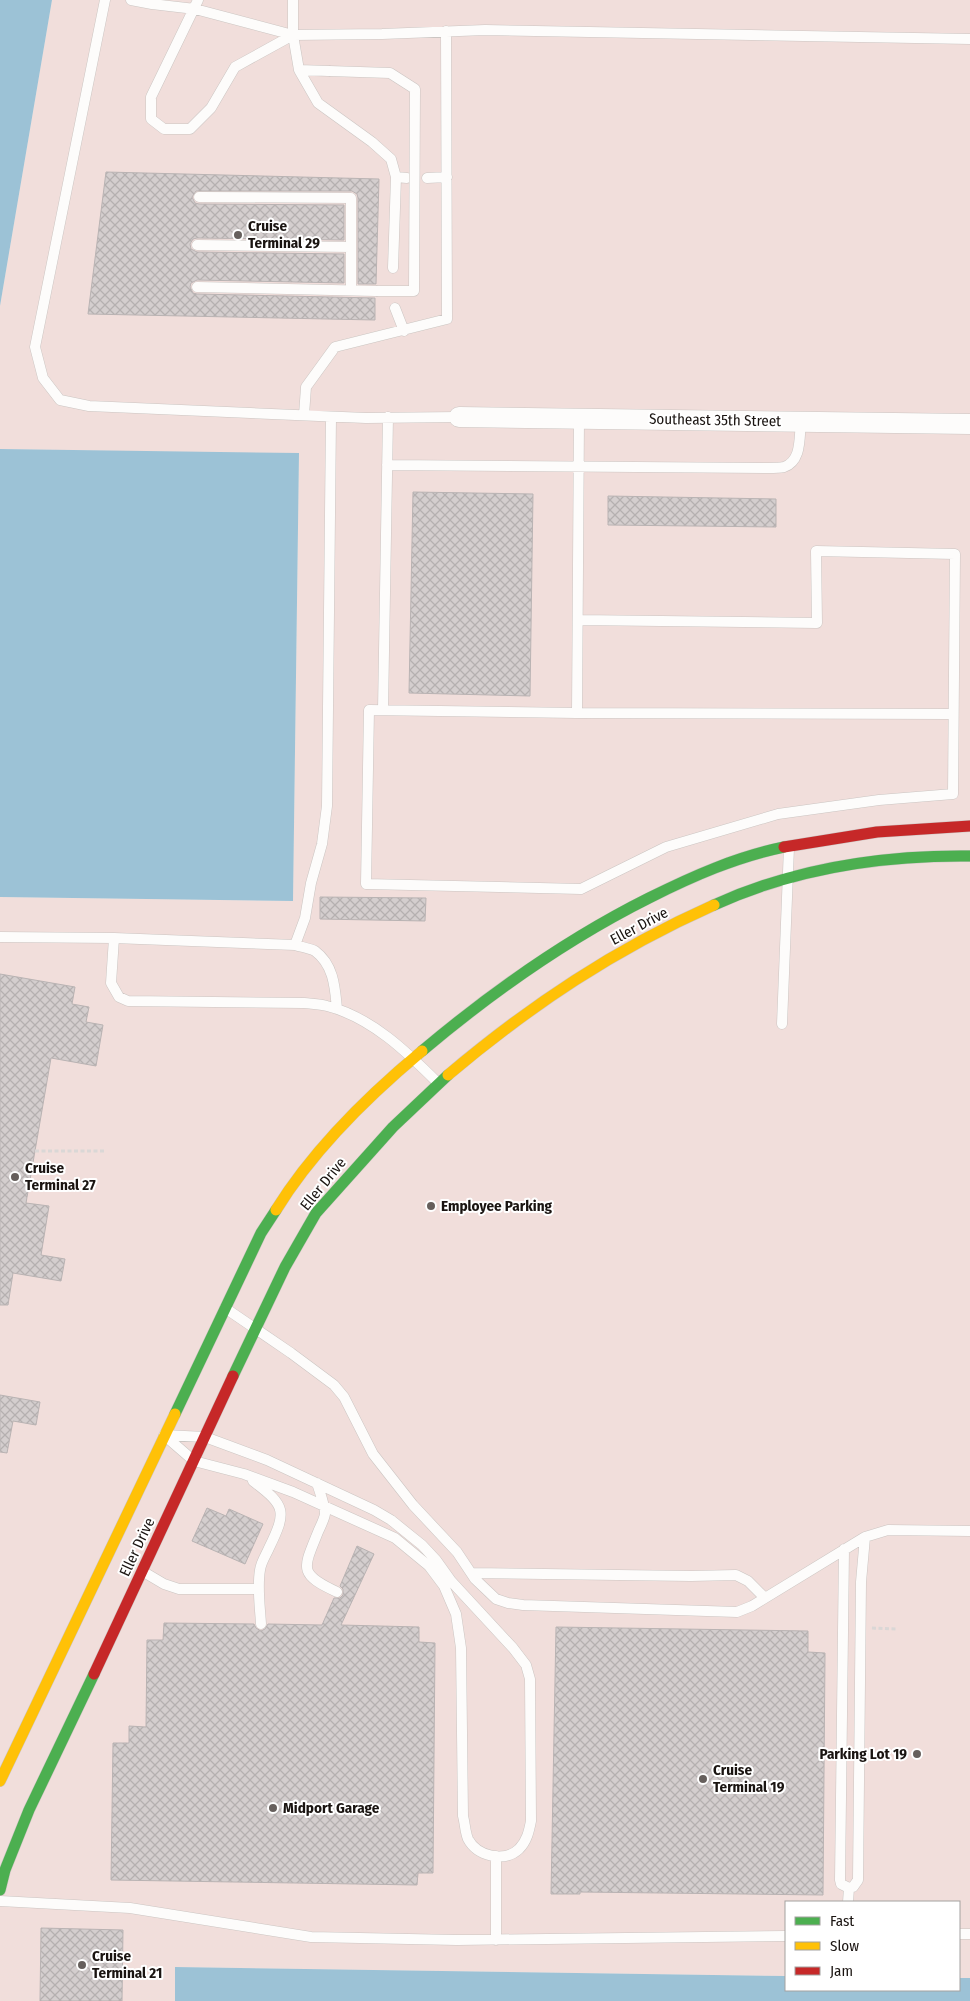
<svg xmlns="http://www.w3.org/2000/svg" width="970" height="2001" font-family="'Fira Sans Condensed',sans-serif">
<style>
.industrial{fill:#f1dedb}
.water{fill:#9cc2d6}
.building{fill:url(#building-cross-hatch);stroke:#b9b3b3}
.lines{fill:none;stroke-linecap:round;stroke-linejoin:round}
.lane-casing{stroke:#cbc5c2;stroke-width:11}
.street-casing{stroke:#cbc5c2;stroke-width:21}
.fast-casing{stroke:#cbc5c2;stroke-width:12}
.slow-casing{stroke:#cbc5c2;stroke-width:12}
.jam-casing{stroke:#cbc5c2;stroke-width:12}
.path{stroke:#dad7d6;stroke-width:3;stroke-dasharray:4 2.5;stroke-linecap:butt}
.lane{stroke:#fdfcfb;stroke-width:10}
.street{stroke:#fdfcfb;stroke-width:20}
.fast{stroke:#4caf50;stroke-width:11}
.slow{stroke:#ffc107;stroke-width:11}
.jam{stroke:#c62828;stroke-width:11}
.lane-bridge-casing{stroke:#cbc5c2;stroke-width:11;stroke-linecap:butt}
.lane-bridge{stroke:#fdfcfb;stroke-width:10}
.poi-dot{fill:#665f5c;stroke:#fff;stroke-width:2}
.labels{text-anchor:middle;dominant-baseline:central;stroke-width:4;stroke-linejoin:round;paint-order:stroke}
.poi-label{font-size:15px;font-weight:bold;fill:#1a1411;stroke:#fff;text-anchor:start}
.street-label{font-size:15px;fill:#1a1411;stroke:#fff}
</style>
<defs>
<pattern id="building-cross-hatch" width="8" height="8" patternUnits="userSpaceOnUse" patternTransform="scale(1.25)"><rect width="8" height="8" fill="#d4cece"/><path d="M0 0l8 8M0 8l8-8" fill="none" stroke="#b5b0b0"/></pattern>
</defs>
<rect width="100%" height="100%" fill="#f3ebe7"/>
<path class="industrial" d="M52,0H970V1978H959V1902H786V1976L176,1967L175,2001H0V897L293,901L299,454L0,449V306Z"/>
<path class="water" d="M0,0H52L0,306Z
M0,449L299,453L293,901L0,897Z
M175,1967L786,1976V1990H959V1978H970V2001H175Z"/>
<path class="building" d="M106,172L379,179L376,284H358V198L357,194L352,191H196L192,197L195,203L199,204L344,205V240L197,238L193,239L190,244L191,249L197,252L344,254V283L197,280L191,283L190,287L193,293L197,294L375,298V320L88,314Z
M413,492L533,494L530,696L409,693Z
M608,496L776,499V527L608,525Z
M320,897L426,898L425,921L320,919Z
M0,974L75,987L72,1004L89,1007L86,1022L103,1025L96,1066L51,1058L26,1203L49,1206L41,1255L65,1259L61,1281L13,1273L8,1305H0Z
M0,1395L40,1402L36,1425L13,1421L7,1453L0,1452Z
M207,1508L226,1516L229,1509L263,1524L245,1564L192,1541Z
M357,1546L374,1554L341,1625L419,1627V1642L435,1643L433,1873H418L417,1885L111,1880L113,1743H129V1726L146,1727L147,1640H163L164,1623L254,1624L256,1628L261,1631L265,1629L268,1624L322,1625L334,1598H340L343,1595V1589L340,1586Z
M556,1627L808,1631V1652L825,1653L823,1895L580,1892V1894H551Z
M41,1928L123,1930L122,2001H40Z"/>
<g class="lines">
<defs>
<path id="lane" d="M105,0L35,347L43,378L60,400L89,406L366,418L459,417
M131,0L152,4L195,9L293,35L382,34L485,30L970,39
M198,0L151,97V119L164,129H190L211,108L235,67L293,35
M293,0V35L299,70L318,103L372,142L391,159L396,177L393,268
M299,70L329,71
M396,177L407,178
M427,178L447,177
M199,197L351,198V290
M197,245L351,247
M197,287L376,291
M395,308L404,331
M304,415L306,387L335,347L447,319L446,31
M387,465L768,468C773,468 779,468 784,467C802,461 799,437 801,422
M578,620L817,623L816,551L955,554L953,794L879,800L778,814L666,847L581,889L366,884L369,710L577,713L579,419
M383,710L388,417
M577,713L953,714
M0,937L114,938L111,983L119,997L128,1001L304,1003C312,1004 320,1004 327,1006C371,1017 407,1052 438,1083
M114,938L295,945C301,947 309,948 315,951C334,965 335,988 337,1009
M295,945L305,918L311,883L322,844L327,806L331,417
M782,1024L789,847
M225,1308L291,1353L334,1385L344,1397L373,1454L413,1505L457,1552L475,1579L496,1599L508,1603L523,1605L737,1612L752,1606L865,1537L888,1530L970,1531
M164,1435L205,1437L267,1460L374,1510L391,1520L422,1545L436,1560L451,1581L513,1648L526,1665L530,1679L531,1821C529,1831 527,1841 519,1849C504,1863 477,1856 468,1839C465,1832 465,1823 463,1816L461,1648L456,1614L444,1586L429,1566L395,1538L293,1492L244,1474L194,1461Z
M253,1481C286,1506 287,1511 269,1548C266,1555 261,1562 260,1570C257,1587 260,1607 261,1624
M317,1483C320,1493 325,1505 325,1514C324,1520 320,1527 318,1532C303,1569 298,1574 337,1592
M844,1549L840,1880L841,1884L849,1888L853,1887L858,1880L861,1582L865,1537
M142,1571L164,1584L179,1589H259
M471,1573L691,1576L736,1575L748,1581L765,1598
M0,1901L130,1908L311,1937L457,1940L786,1936
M848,1902L849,1888
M959,1934H970
M496,1940V1856"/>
<path id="street" d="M459,417L970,424"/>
<path id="fast" d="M714,905C795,868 882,855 970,856
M422,1051C492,992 567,939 649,898C693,876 736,857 784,847
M233,1376L285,1267L316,1213L393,1127L448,1075
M175,1414L261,1233L276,1210
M0,1890L5,1870L29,1810L94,1674"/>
<path id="slow" d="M448,1075C531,1005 615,949 714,905
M276,1210C313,1150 368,1096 422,1051
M0,1781L175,1414"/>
<path id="jam" d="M784,847L877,832L970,826
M94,1674L233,1376"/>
</defs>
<use href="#lane" class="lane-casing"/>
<use href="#street" class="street-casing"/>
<use href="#fast" class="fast-casing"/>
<use href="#slow" class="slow-casing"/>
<use href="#jam" class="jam-casing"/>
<path class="path" d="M35,1151H106
M872,1628L897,1629"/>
<use href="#lane" class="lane"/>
<use href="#street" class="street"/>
<use href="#fast" class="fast"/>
<use href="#slow" class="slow"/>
<use href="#jam" class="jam"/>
<defs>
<path id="lane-bridge" d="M329,71L390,73L415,89L414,291H376"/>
</defs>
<use href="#lane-bridge" class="lane-bridge-casing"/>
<use href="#lane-bridge" class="lane-bridge"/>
</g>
<g class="poi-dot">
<circle cx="238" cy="235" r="5"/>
<circle cx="15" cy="1177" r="5"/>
<circle cx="431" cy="1206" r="5"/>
<circle cx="917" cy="1754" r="5"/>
<circle cx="703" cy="1779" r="5"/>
<circle cx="273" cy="1808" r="5"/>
<circle cx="82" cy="1965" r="5"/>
</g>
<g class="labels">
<g class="poi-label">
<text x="248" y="226">Cruise<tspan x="248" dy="17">Terminal 29</tspan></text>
<text x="25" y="1168">Cruise<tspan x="25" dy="17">Terminal 27</tspan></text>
<text x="441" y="1206">Employee Parking</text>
<text x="907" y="1754" text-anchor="end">Parking Lot 19</text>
<text x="713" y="1770">Cruise<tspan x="713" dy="17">Terminal 19</tspan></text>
<text x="283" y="1808">Midport Garage</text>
<text x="92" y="1956">Cruise<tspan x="92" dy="17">Terminal 21</tspan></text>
</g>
<g class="street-label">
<text transform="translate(715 420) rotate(1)">Southeast 35th Street</text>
<text transform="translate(639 926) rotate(-28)">Eller Drive</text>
<text transform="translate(323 1184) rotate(-51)">Eller Drive</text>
<text transform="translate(137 1547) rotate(-65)">Eller Drive</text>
</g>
</g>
<rect x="785" y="1901" width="175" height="90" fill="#ffffff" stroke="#a3a1a0"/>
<rect x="795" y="1917" width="25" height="8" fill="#4caf50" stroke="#a3a1a0"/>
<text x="830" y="1926" font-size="15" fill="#1a1411">Fast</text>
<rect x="795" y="1942" width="25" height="8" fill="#ffc107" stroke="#a3a1a0"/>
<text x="830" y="1951" font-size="15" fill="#1a1411">Slow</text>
<rect x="795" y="1967" width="25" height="8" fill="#c62828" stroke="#a3a1a0"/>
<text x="830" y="1976" font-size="15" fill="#1a1411">Jam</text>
</svg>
